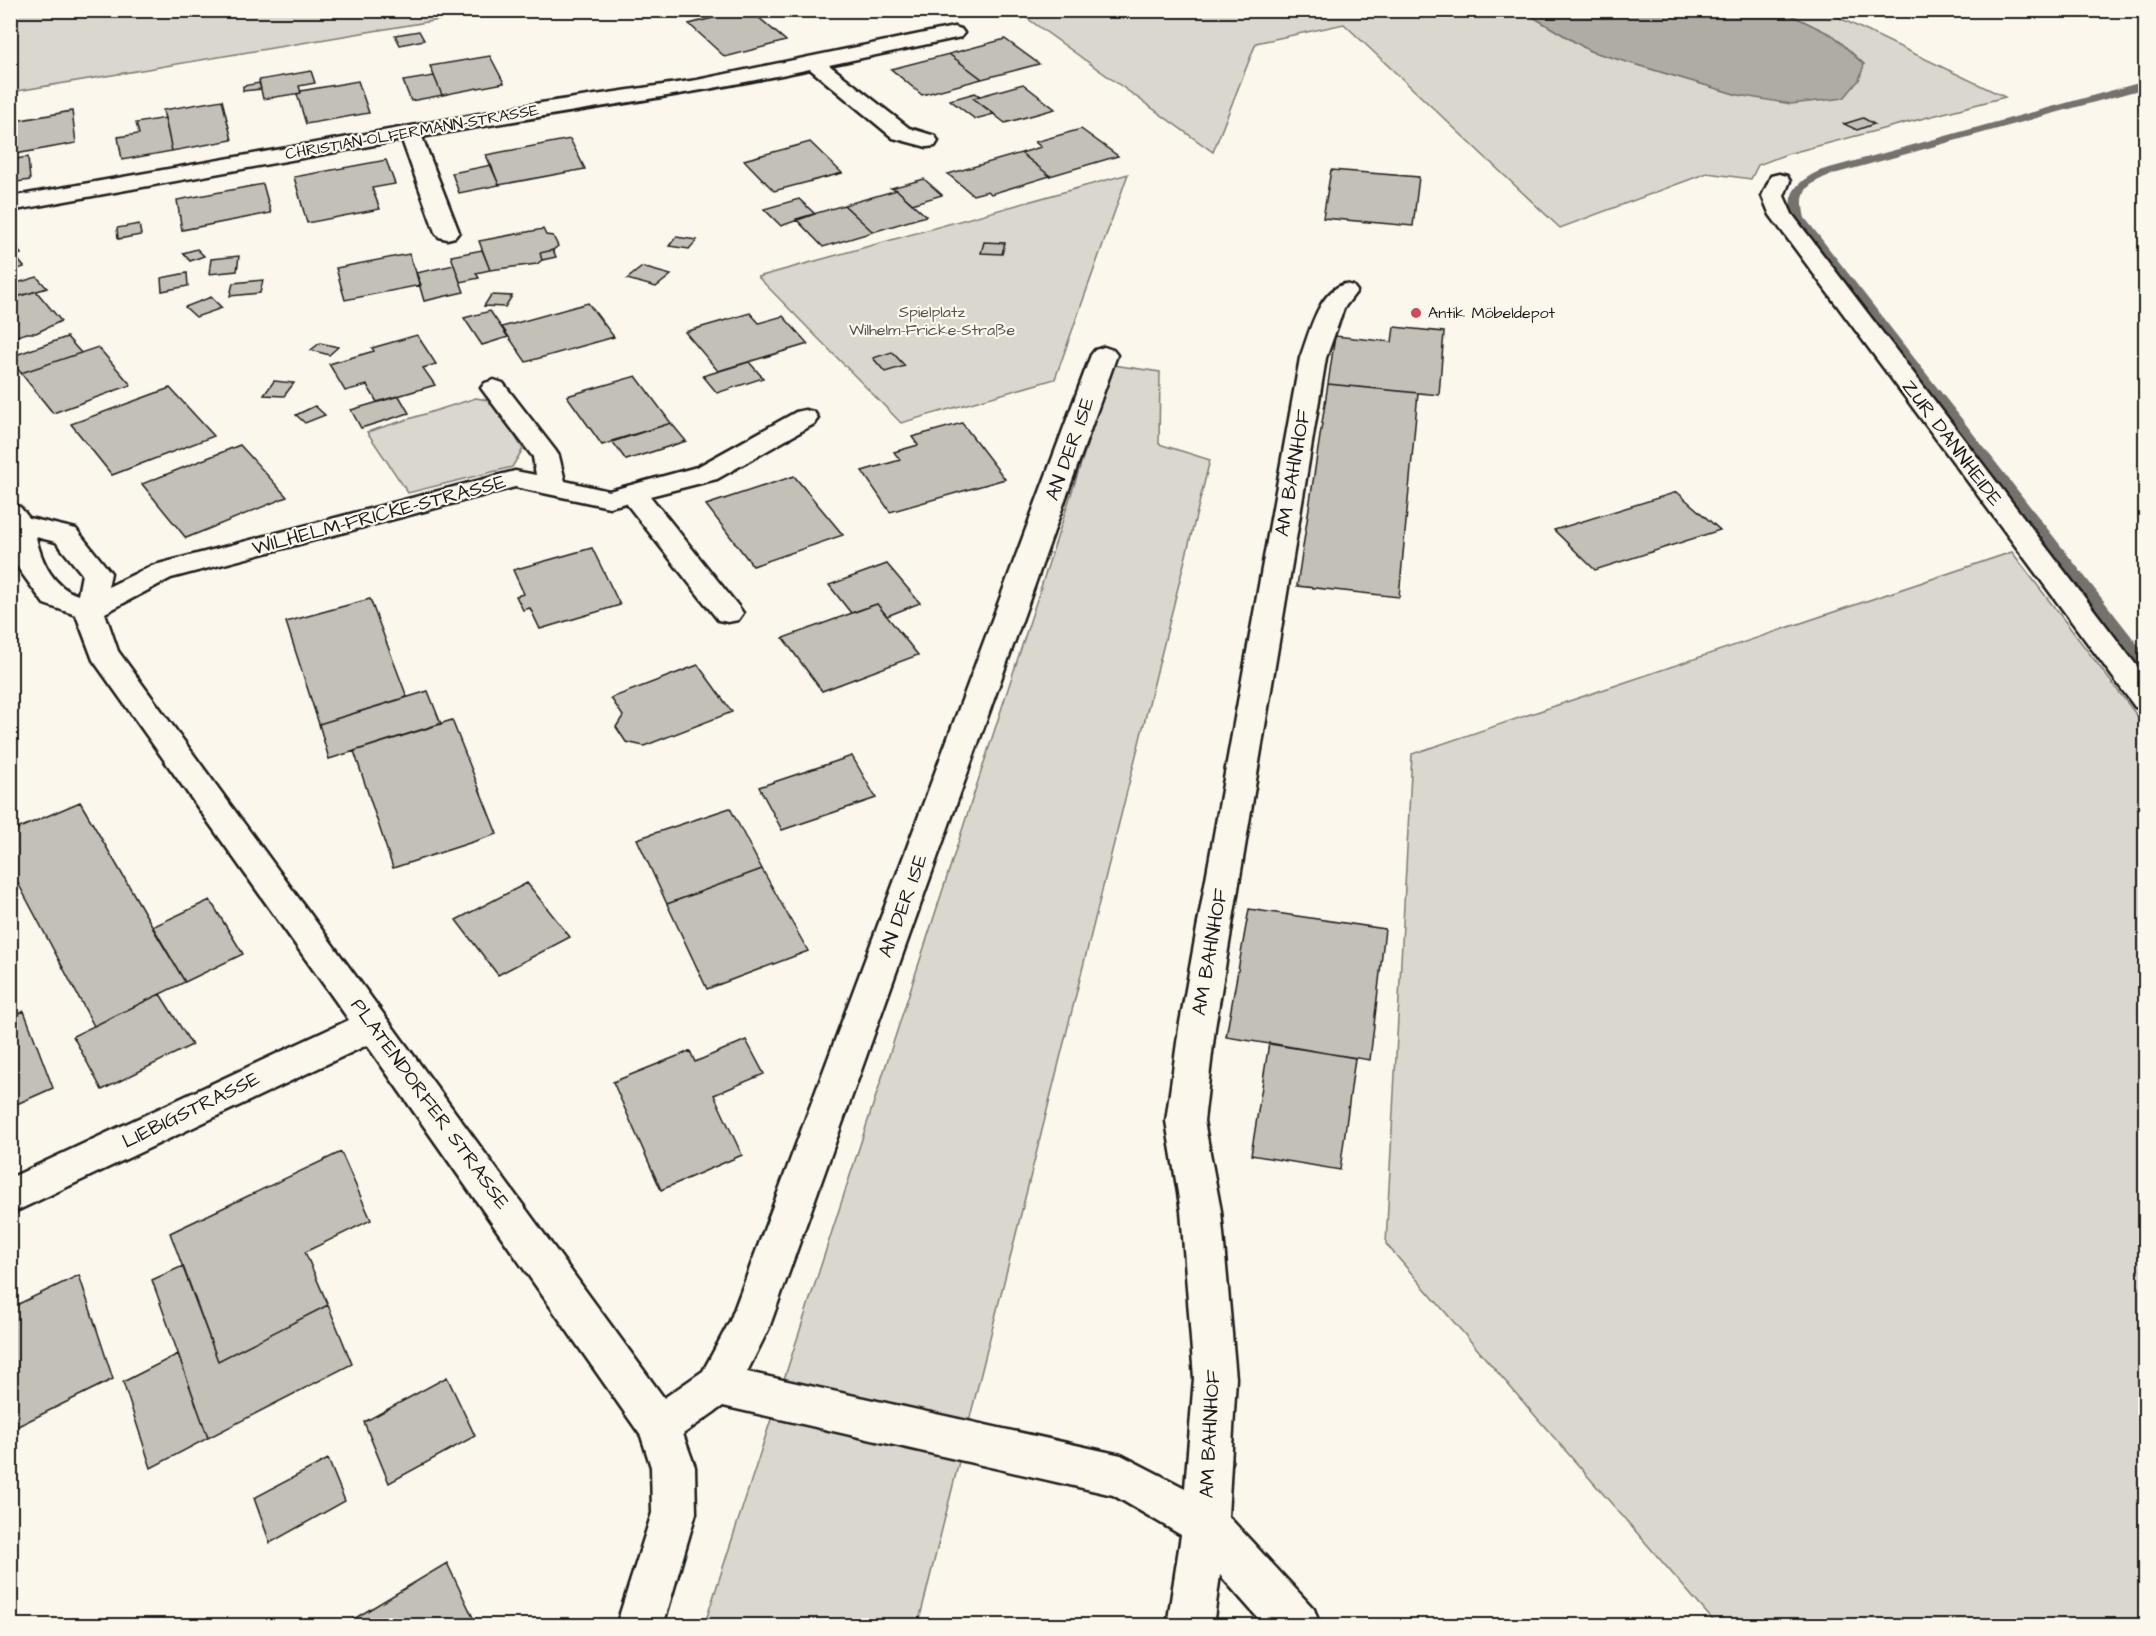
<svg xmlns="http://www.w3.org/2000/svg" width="2156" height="1636" font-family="'Architects Daughter',sans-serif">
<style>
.green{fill:#dad7ce;stroke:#7b7a75;stroke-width:1.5}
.water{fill:#afaca5;stroke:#74726e;stroke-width:1.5}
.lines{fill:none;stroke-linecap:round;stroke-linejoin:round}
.stream{fill:#74726e;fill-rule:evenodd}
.building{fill:#c3c0b8;stroke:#1c1c1c;stroke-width:1.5}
.minor-casing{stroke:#1c1c1c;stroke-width:5}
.minor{fill:#fbf7ec;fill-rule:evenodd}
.poi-dot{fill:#d1495b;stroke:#fbf7ec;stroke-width:2}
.labels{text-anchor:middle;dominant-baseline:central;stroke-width:4.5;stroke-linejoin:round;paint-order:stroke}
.far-street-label{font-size:16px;fill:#1c1c1c;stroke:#fbf7ec}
.far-park-label{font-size:16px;fill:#555451;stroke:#fbf7ec}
.far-poi-label{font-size:16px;fill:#1c1c1c;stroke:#fbf7ec;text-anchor:start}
.street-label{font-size:20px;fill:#1c1c1c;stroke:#fbf7ec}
</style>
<rect width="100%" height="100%" fill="#fbf7ec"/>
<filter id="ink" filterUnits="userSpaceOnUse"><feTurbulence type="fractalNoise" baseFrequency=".0167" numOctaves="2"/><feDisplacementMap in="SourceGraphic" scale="12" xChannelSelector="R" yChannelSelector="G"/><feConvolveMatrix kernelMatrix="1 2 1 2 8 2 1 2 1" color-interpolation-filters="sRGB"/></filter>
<g filter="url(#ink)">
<path class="green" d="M11,10H492V11L11,92Z
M1017,11H1523L1590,51L1738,95L1864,64L1834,36L1783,11H1825L2005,97L1787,154L1758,165L1751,179L1707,173L1560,228L1344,24L1256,43L1213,152Z
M1128,174L1055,379L901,423L758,277Z
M1113,365L1160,372L1159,444L1210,460L918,1625L704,1626Z
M476,398L493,401L523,449L512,467L408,493L367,432Z
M2012,552L2145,726L2146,1456L2141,1459L2146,1465L2145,1625H1717L1386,1244L1412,754Z"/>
<path class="water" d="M1523,11H1783L1834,36L1864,65L1859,80L1844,98L1791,104L1738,95L1590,51Z"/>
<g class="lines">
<path class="stream" d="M2146,81V88L1830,175C1806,185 1799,191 1805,218L2146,655V672L2140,671L1795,221C1782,195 1799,179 1822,170Z"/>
</g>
<path class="building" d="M745,10H750L786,41L725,57L689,24Z
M419,31L424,40L400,45L395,35Z
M1005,39L1039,64L982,79L949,54Z
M949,54L982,79L922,95L891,69Z
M490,56L504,83L442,95L430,66Z
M311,71L315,83L299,86L301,93L263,99L259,80Z
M434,76L442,95L448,94L411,101L403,81Z
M358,81L369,113L306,124L297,94L301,93V91Z
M259,83L261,89L243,91V86Z
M1023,84L1055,109L1005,123L973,98Z
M975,93L980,96L973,98L994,114L975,119L950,100Z
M222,100L232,140L172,151L163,110Z
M72,111L76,143L10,155V122Z
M165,118L172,151L122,160L118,137L139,134L136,123Z
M1863,118L1874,124L1857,130L1844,124Z
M1081,129L1118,156L1050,176L1021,153L1041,147L1035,142Z
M570,139L585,169L499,185L486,155Z
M810,142L842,173L774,191L744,160Z
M1021,153L1050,176L991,194L988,191L973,195L948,174Z
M28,157L30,180L10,183V160Z
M386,160L395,184L372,188L380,209L307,223L294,177Z
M491,165L499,185L459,193L452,173Z
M1331,170L1419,177L1413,226L1323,218Z
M924,179L942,195L912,204L897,190L891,188Z
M263,184L271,213L182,230L177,200Z
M897,190L926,216L873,232L844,205Z
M799,199L815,214L781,226L764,209Z
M844,205L873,232L823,247L796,219Z
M139,224L141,235L118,239L117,228Z
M543,229L546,235L553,236L558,246L553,250L540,253L542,260L537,264L490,270L479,241Z
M10,236L16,242L12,243L21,254L15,256L24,267L10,272Z
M676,237L697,240L689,249L669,246Z
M984,242L1005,243L1002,254L981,253Z
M197,249L204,256L190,261L183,253Z
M482,250L490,270L476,273L479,278L460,282L451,256Z
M553,250L556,257L542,260L540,253Z
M409,254L421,285L345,300L336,268Z
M239,256L237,271L209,274L211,259Z
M454,265L464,292L424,301L416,273Z
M642,267L671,275L656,287L627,279Z
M187,273L188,286L162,291L161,278Z
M37,277L47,288L10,299V285Z
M263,280L260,293L230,296L233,283Z
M36,291L61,321L36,333H27L10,338V299Z
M491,295L512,296L505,307L484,306Z
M211,297L222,308L196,317L185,307Z
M588,303L614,337L526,362L502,327Z
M490,311L508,337L482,345L464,318Z
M750,313L759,323L783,316L808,344L718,371L685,332Z
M1394,327L1444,332L1439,395L1328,384L1335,336L1392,342Z
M417,335L436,364L423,368L435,385L377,402L367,385L345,391L329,364L374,351L372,348Z
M67,337L81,353L21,373L10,360V357Z
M320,343L338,347L329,355L311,350Z
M98,347L131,385L53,413L21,373Z
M892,352L905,366L885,372L873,358Z
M749,362L763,378L717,393L703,376Z
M636,376L671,423L602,445L567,396Z
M274,381L294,383L284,396L264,395Z
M1328,384L1418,393L1399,597L1297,586Z
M170,388L214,436L112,475L71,424Z
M399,396L409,413L361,428L351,410Z
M315,406L325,415L305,423L296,415Z
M671,423L686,441L626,460L612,441Z
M962,423L1005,479L890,512L862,471L900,460L894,452L918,445L912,437Z
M240,445L287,497L186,538L142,484Z
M794,476L843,535L753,566L706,505Z
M1677,492L1720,530L1595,570L1554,530Z
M592,548L620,605L540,629L530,608L523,610L516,596L524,594L513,570Z
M887,564L920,603L887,616L877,604L851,613L829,585Z
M370,599L407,697L319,724L286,622Z
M877,604L918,655L822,691L783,638Z
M698,665L732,712L644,746L626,742L616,727L623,716L611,698Z
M428,691L441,724L329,759L319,724Z
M452,720L497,834L393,868L354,751Z
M852,756L876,798L782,830L759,787Z
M80,802L185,982L94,1026L10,868V832Z
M730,808L762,869L667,904L637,839Z
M762,869L808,951L707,989L667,904Z
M527,883L570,937L498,975L456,920Z
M210,900L243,954L185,982L152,927Z
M1249,909L1385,929L1370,1060L1226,1037Z
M160,994L192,1045L102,1090L73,1036Z
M24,1011L53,1088L10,1107V1017Z
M746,1040L764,1074L714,1095L742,1155L661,1190L613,1082L690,1051L695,1062Z
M1269,1043L1355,1058L1340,1170L1251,1155Z
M341,1152L371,1220L305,1252L328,1305L218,1361L170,1233Z
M183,1266L218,1361L328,1305L352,1364L208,1438L152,1280Z
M79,1275L113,1379L10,1430V1308Z
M178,1354L208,1438L151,1468L123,1382Z
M447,1377L475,1436L389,1483L364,1422Z
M328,1459L345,1501L270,1543L254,1498Z
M447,1563L477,1626H342Z"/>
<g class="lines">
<defs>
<path id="minor" d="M954,27L961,29L964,33L961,37L829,65L909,128L935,136L938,141L935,146L927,147L893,138L810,69C681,97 551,113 422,137L459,232L455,237L447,239L439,237L435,232L402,140L10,211V197L541,103L697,80Z
M1779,174L1787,176L1790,181L1784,196L1792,214L2146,678V710L2135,707L1770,215L1762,196L1771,176Z
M1345,284L1353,286L1357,291L1344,308L1326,358L1215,1028L1204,1121L1221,1211L1236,1378L1228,1516L1314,1609L1320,1626H1265L1220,1575L1213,1626H1167L1181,1535L1113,1495L723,1406L683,1434L695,1467L696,1513L663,1626H616L652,1513L651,1467L641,1436L367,1045L10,1214V1178L349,1020L93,660L76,615L44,604L13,561L10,505L20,507L29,518L76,529L111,573L108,587L151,566L515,471L536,475L533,457L481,388L485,383L494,380L503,383L555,450L559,456L565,481L609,491L697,467L796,412L805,410L814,412L818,418L814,424L717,479L650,496L738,606L743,613L738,620L728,622L718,620L626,503L609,507L515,487L171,578L105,613L118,651L664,1398L703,1371L730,1321L1091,355L1095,350L1104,347L1113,350L1117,355L769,1328L747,1372L1121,1455L1185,1488L1194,1378L1181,1211L1166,1121L1179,1028L1300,358C1309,335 1318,291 1345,284ZM36,537L56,542L82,574L78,595C53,587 41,561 36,537Z"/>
</defs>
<use href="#minor" class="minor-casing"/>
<use href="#minor" class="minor"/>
</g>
</g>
<circle class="poi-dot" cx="1416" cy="313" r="6"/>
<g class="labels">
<g class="far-street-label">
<text transform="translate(412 132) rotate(-10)">CHRISTIAN-OLFERMANN-STRASSE</text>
</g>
<g class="far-park-label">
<text x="932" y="312">Spielplatz<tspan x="932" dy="18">Wilhelm-Fricke-Straße</tspan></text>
</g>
<g class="far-poi-label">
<text x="1428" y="313">Antik Möbeldepot</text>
</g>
<g class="street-label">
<text transform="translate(1952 443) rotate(53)">ZUR DANNHEIDE</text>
<text transform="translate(1070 449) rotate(-70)">AN DER ISE</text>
<text transform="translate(1293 473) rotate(-80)">AM BAHNHOF</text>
<text transform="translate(379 515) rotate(-15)">WILHELM-FRICKE-STRASSE</text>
<text transform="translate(903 906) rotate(-70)">AN DER ISE</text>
<text transform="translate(1210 952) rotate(-80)">AM BAHNHOF</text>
<text transform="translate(430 1104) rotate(54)">PLATENDORFER STRASSE</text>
<text transform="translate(191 1110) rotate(-26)">LIEBIGSTRASSE</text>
<text transform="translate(1210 1434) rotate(-87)">AM BAHNHOF</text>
</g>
</g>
<rect width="2156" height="1636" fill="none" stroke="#fbf7ec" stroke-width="36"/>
<rect x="18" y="18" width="2120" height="1600" fill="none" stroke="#1c1c1c" stroke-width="2" filter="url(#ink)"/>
</svg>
